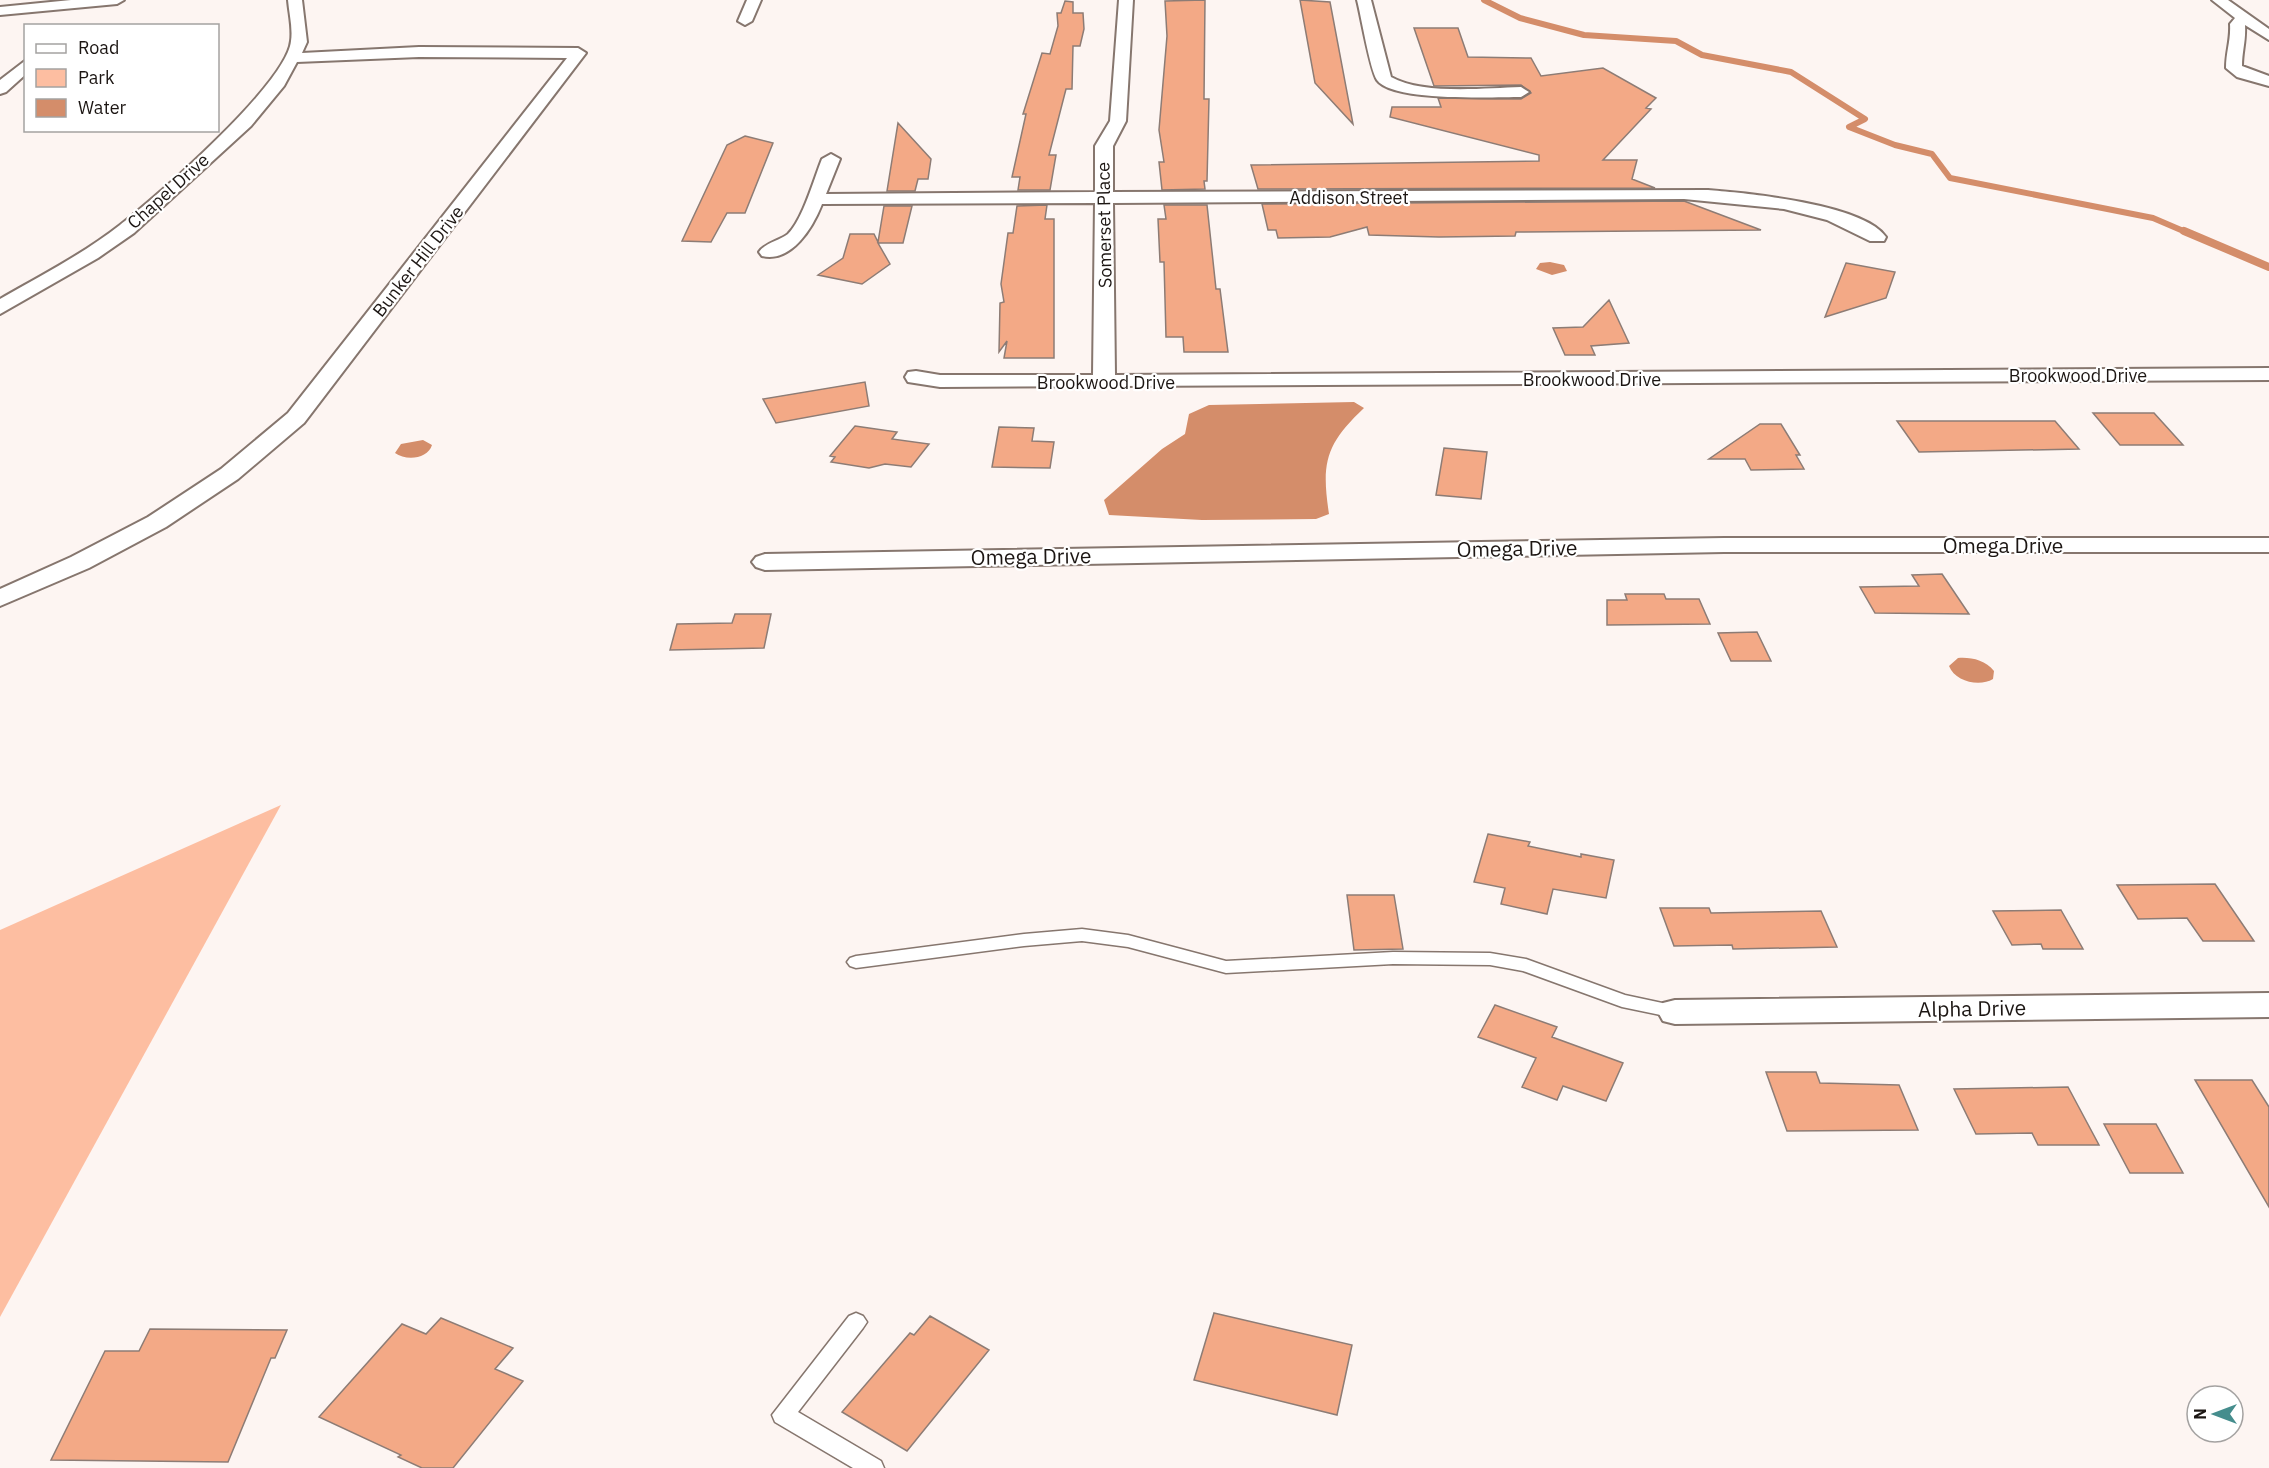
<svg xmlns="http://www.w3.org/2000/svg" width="2269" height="1468" font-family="'IBM Plex Sans',sans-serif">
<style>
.green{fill:#fdbea1}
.water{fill:#d48d6a}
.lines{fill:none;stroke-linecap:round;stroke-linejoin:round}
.stream-far1{stroke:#d48d6a;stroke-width:6}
.stream{stroke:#d48d6a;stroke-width:8}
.building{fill:#f3a986;stroke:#8d7c75;stroke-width:1.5}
.lane-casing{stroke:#86766e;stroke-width:3}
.street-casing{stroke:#86766e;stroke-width:4}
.lane{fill:#fff;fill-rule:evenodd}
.street{fill:#fff;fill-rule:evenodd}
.labels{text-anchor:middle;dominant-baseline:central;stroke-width:4.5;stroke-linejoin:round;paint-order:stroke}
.far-street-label{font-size:18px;fill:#1c1613;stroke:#fff}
.street-label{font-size:21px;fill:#1c1613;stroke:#fff}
</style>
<rect width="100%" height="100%" fill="#fdf5f2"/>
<path class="green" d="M281,805L0,1317V930Z"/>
<path class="water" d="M1550,262L1564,265L1567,271L1552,275L1536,269L1540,263Z
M1354,402L1364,408C1326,444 1321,462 1329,514L1316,519L1202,520L1109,515L1104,500L1162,449L1185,434L1189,414L1209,405Z
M423,440L432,445C428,459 406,461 395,453L401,444Z
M1958,658C1971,657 1985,660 1994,671L1993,679C1980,687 1955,682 1949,666Z"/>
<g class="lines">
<path class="stream-far1" d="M1484,0L1520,18L1584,35L1676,41L1702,55L1791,72L1865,119L1849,127L1895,145L1932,154L1950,178L2153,218L2188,233"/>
<path class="stream" d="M2184,231L2269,267"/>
</g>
<path class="building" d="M1205,0L1204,99H1209L1207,181H1204L1205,189L1162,190L1159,162H1164L1159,130L1167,36L1165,1Z
M1300,0L1330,2L1353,124L1315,83Z
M1065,1L1073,2V13H1083L1084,29L1080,46H1073L1072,89H1066L1049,155H1056L1050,190H1018L1020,177H1012L1026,114H1023L1042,53L1050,54L1058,26L1057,13H1061Z
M1414,28H1458L1468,57L1531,58L1541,76L1603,68L1656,98L1646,108L1651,109L1603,160H1637L1632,179L1655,188L1258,189L1251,165L1539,161V155L1390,117L1392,107H1441L1438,98L1521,99L1531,93L1521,85L1434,86Z
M898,123L931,159L928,179H918L915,191H887Z
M745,136L773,143L745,213H727L711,242L682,241L727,145Z
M1684,201L1761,230L1516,232L1515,236L1439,237L1369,235L1367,227L1330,237L1278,238L1276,230H1268L1262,204Z
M1047,205L1045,219H1054V358H1004L1007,341L999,352L1000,303L1004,302L1001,284L1008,233H1013L1017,206Z
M1164,205H1207L1216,289H1220L1228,352H1184L1183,337H1166L1164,262H1160L1158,219H1166Z
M884,206H912L903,243H878L890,264L862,284L818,275L843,258L850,234H874L878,242Z
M1846,263L1895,272L1886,298L1825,317Z
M1609,300L1629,343L1591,346L1595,355H1565L1553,328L1583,327Z
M865,382L869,406L776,423L763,399Z
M2093,413H2154L2183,445H2120Z
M1897,421H2055L2079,449L1919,452Z
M1760,424H1781L1800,455H1796L1804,469L1751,470L1745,459H1709Z
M855,426L897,432L892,439L929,444L911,467L885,464L869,468L831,462L835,457L830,456Z
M999,427L1034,428L1032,441L1054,442L1050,468L992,467Z
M1444,448L1487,452L1481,499L1436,495Z
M1942,574L1969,614L1875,613L1860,587L1919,586L1912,575Z
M1625,594H1664L1666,599H1699L1710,624L1607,625V600H1627Z
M735,614H771L764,648L670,650L677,624L732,623Z
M1757,632L1771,661H1731L1718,633Z
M1488,834L1530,842L1528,846L1581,857V854L1614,860L1606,898L1553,889L1547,914L1501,904L1505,888L1474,882Z
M2215,884L2254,941H2203L2187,918L2138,919L2117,885Z
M1347,895H1394L1403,949L1354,950Z
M1660,908H1709L1711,913L1821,911L1837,947L1733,949L1732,945L1674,946Z
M2061,910L2083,949H2043L2041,944L2012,945L1993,911Z
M1495,1005L1557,1027L1552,1037L1623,1063L1606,1101L1563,1086L1557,1100L1522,1087L1536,1058L1478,1037Z
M1766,1072H1816L1820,1083L1899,1085L1918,1130L1787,1131Z
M2195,1080H2252L2269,1107V1207Z
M2068,1087L2099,1145H2038L2032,1133L1976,1134L1954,1089Z
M2104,1124H2156L2183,1173H2130Z
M1214,1313L1352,1345L1337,1415L1194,1380Z
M930,1316L989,1350L907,1451L842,1412L910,1333L914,1335Z
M441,1318L513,1348L495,1369L523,1381L453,1468H422L398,1457L401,1455L319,1417L402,1324L426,1334Z
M150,1329L287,1330L275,1358H271L228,1462L51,1460L105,1351H139Z"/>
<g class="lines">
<defs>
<path id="lane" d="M1082,929L1128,935L1226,961L1393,952L1490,953L1526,959L1625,995L1681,1007L1684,1012L1681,1017L1675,1018L1622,1007L1523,971L1490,965L1393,964L1226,973L1128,947L1082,941L1024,946L856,968L850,966L847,962L850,958L856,956L1024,934Z
M856,1313L863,1316L867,1322L863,1328L798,1412L881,1461L884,1468H853L775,1422L772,1415L849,1316Z"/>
<path id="street" d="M71,0H124L117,4L0,15V7Z
M288,0H302L307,42L302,53L419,47L578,48L586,53L304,423L238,479L166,527L89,568L0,606V589L71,557L148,517L221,469L288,413L567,58L419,57L297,62L284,86L251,126L134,233L98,258L0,314V299C40,276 83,254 120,225C157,197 287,83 291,41C293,28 289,13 288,0Z
M747,0H761L752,21L745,25L738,21Z
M1119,0H1133L1126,121L1113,146V192L1708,190C1746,193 1864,204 1886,237L1884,241H1870L1827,220L1784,209L1684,199L1113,203L1115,375L2269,368V380L940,387L908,382L905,377L908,372L916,371L940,375H1093L1095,203L822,204C813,227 792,263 762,256L759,252C766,242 779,241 788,234C803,219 814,179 822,159L831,154L840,159L826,194L1095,192V146L1110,121Z
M1357,0H1371L1391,77C1423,95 1484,88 1521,87L1529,92L1521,97C1495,97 1392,102 1377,80C1370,70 1361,15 1357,0Z
M2212,0H2228L2269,29V40L2245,25C2246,41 2242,51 2242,66L2269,76V86L2237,77L2226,68C2226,51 2231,41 2230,24L2235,18Z
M26,60V74L6,92L0,94V80Z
M1724,538H2269V552H1724L765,570L756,567L752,562L756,557L765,554Z
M2269,993V1017L1675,1024L1663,1021L1658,1012L1663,1003L1675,1000Z"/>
</defs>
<use href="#lane" class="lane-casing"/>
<use href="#street" class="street-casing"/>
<use href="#lane" class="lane"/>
<use href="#street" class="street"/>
</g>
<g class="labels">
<g class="far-street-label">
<text transform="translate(168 191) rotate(-42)">Chapel Drive</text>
<text x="1349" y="197">Addison Street</text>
<text transform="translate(1104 225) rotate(-91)">Somerset Place</text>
<text transform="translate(418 261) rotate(-52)">Bunker Hill Drive</text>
<text x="2078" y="375">Brookwood Drive</text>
<text x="1592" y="379">Brookwood Drive</text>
<text x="1106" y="382">Brookwood Drive</text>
</g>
<g class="street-label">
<text x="2003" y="545">Omega Drive</text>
<text transform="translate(1517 548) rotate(-1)">Omega Drive</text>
<text transform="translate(1031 556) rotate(-1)">Omega Drive</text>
<text transform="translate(1972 1008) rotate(-1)">Alpha Drive</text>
</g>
</g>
<rect x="24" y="24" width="195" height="108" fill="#ffffff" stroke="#a4a2a1" stroke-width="1.5"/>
<rect x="36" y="44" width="30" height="9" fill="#ffffff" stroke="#a4a2a1" stroke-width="1.5"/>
<text x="78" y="54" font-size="18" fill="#1c1613">Road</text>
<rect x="36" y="69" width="30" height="18" fill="#fdbea1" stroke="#a4a2a1" stroke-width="1.5"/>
<text x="78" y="84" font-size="18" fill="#1c1613">Park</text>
<rect x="36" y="99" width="30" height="18" fill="#d48d6a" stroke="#a4a2a1" stroke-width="1.5"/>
<text x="78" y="114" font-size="18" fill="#1c1613">Water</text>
<g transform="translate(2215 1414) rotate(270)"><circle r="28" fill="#ffffff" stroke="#a4a2a1" stroke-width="1.5"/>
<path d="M0-4.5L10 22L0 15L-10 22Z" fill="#458d8d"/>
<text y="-9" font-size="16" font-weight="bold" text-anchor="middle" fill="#1c1613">N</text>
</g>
</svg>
